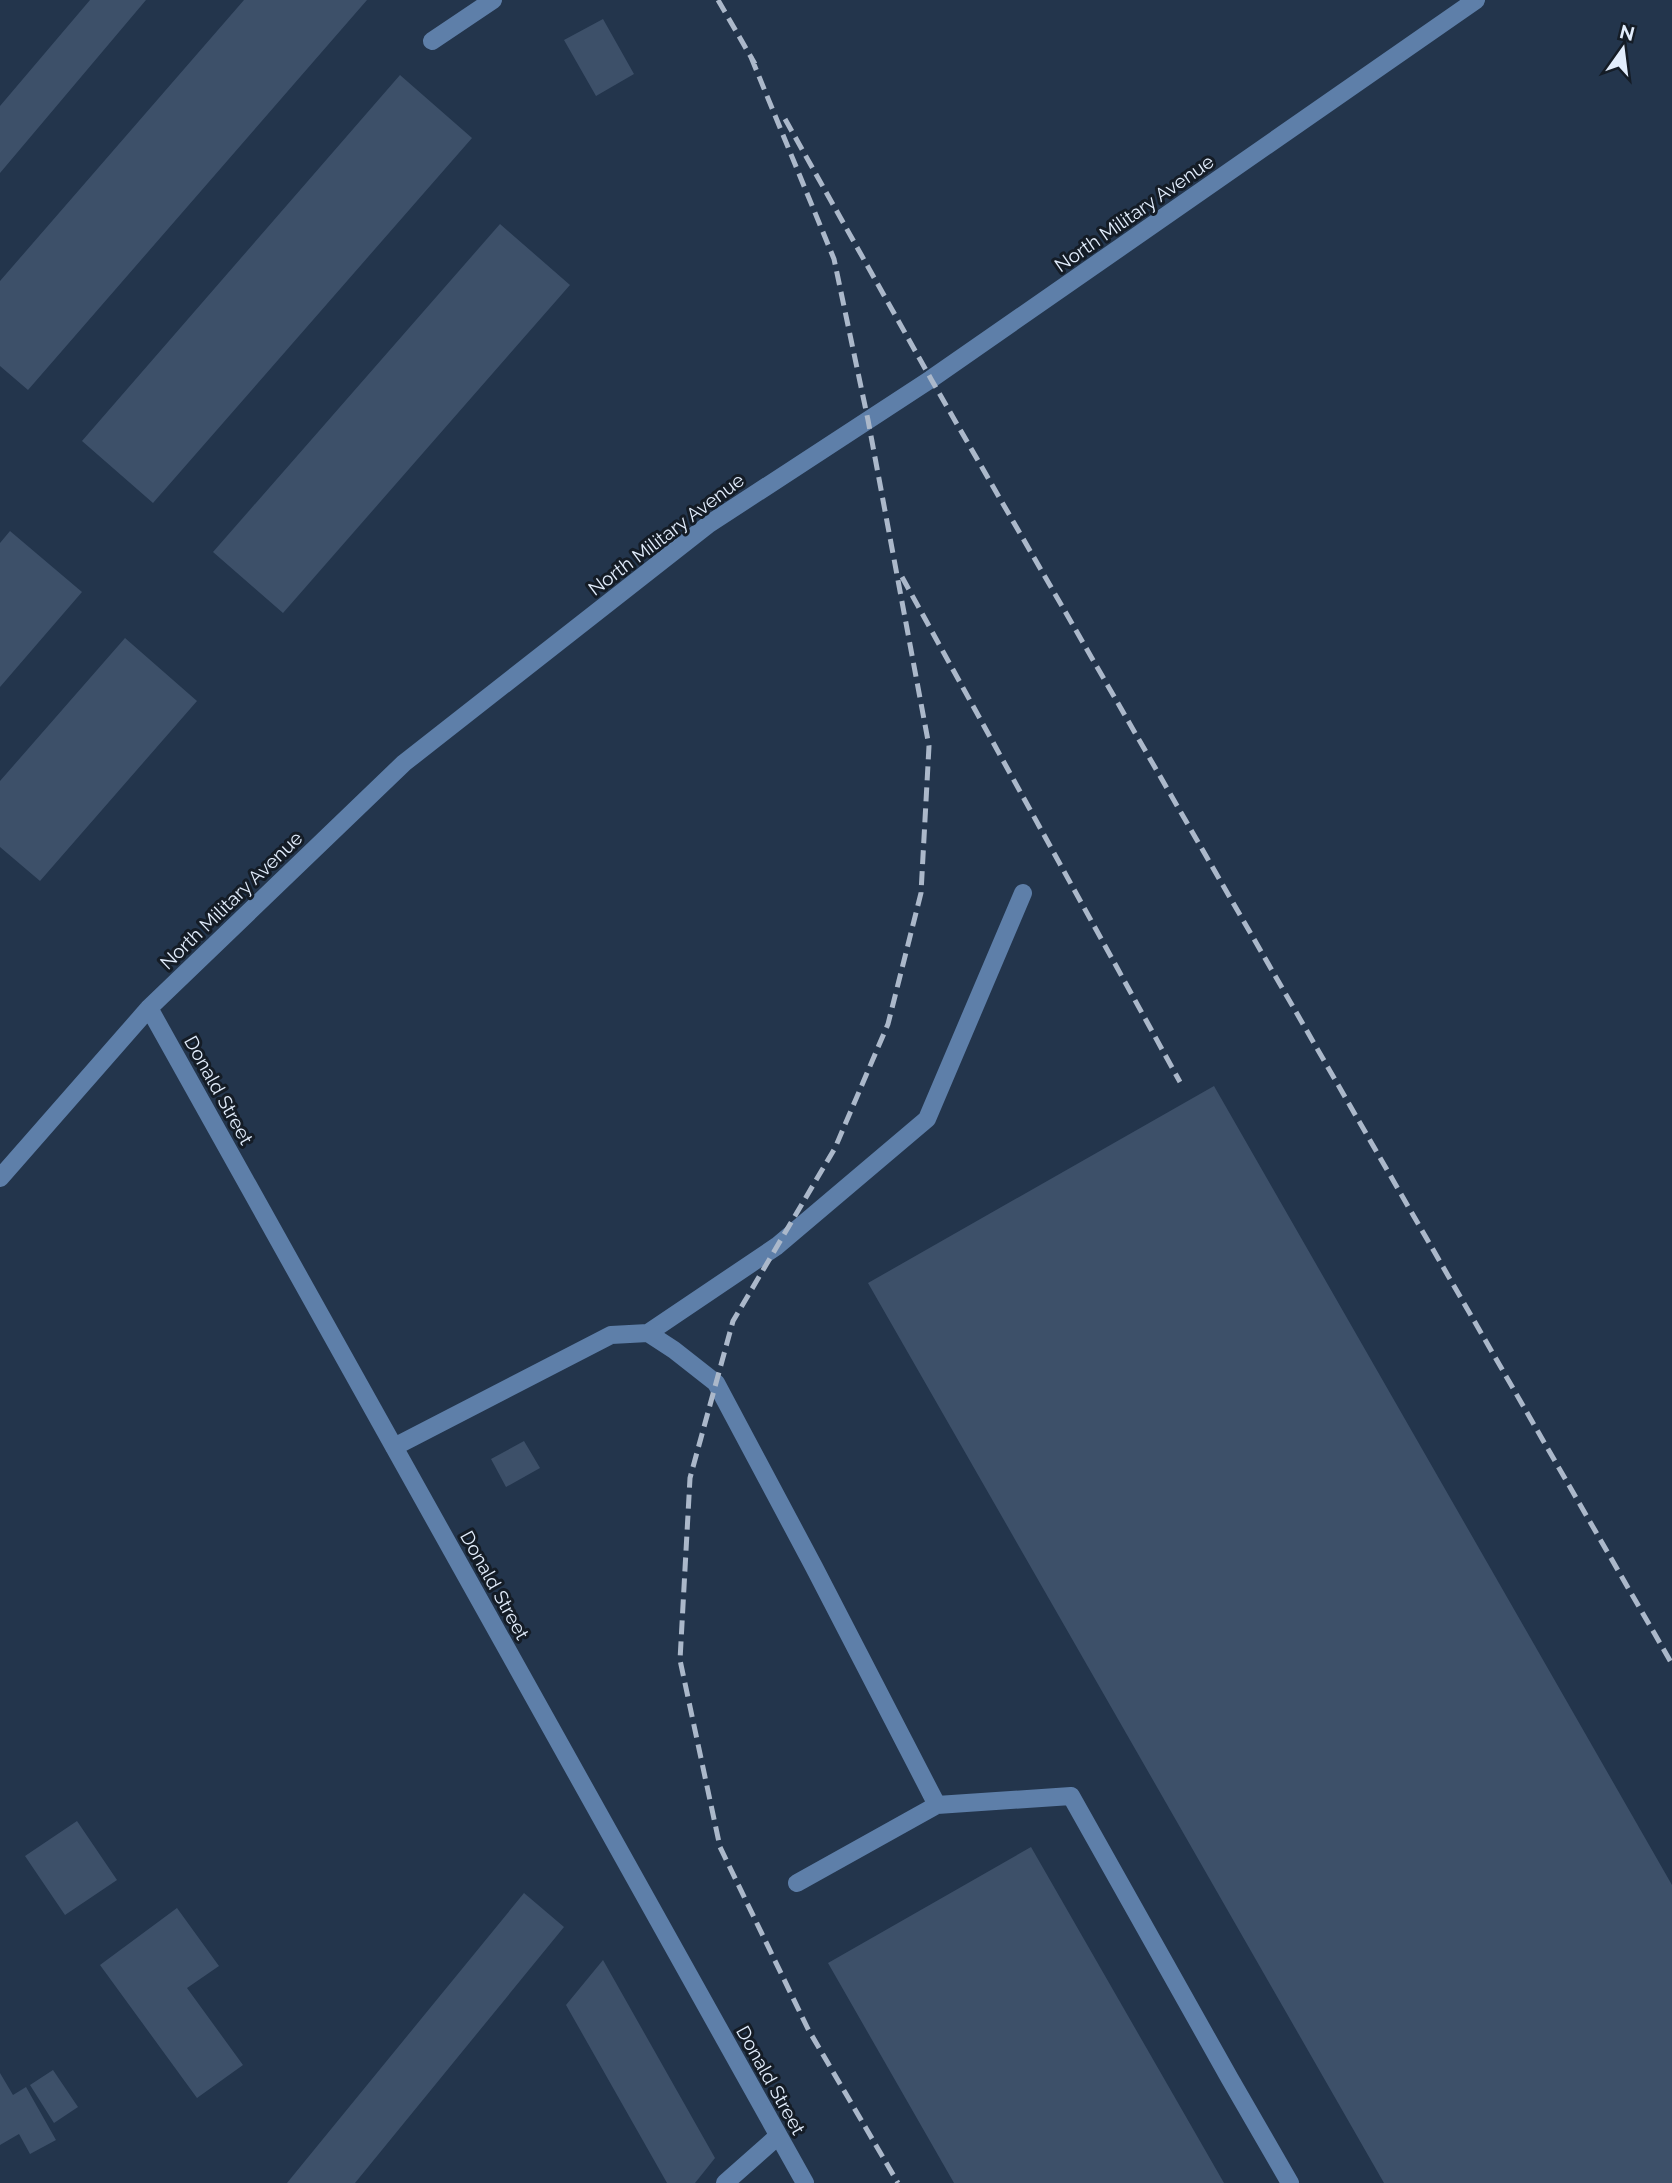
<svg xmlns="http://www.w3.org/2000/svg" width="1672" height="2183" font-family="Raleway,sans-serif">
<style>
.building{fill:#3d5069}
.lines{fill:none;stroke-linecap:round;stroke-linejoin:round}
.minor{stroke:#5e7fa9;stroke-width:18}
.rail{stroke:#abb8ca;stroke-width:5;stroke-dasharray:14 7;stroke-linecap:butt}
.labels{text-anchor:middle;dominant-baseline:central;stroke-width:6;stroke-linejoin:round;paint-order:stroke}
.street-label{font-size:19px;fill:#e2edfc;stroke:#141c26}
</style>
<rect width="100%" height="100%" fill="#23354c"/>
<path class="building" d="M90,0H146L0,173V106Z
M244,0H367L28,390L0,366V281Z
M603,19L634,74L596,96L564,40Z
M400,75L472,138L153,503L82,441Z
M500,224L570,285L283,613L213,552Z
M10,531L82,592L0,687V543Z
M125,638L197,701L40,881L0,847V781Z
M1214,1086L1672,1885V2183H1384L868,1283Z
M524,1441L540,1468L506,1487L491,1459Z
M77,1821L117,1880L65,1915L25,1856Z
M1031,1847L1224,2183H954L828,1963Z
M524,1893L564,1927L355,2183H287Z
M177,1908L219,1966L187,1988L243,2065L197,2098L100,1965Z
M603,1960L715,2158L695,2183H667L566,2005Z
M53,2070L78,2107L54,2123L30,2085Z
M0,2073L13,2095L26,2087L56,2140L30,2154L19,2134L0,2145Z"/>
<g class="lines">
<path class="minor" d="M432,41L493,0
M149,1008L805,2183
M0,1178L149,1008L404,763L709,524L931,379L1476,0
M648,1333L777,1246L927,1119L1023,893
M394,1447L611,1335L648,1333L674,1350L716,1383L814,1567L937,1805
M797,1883L937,1805L1071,1796L1230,2079L1290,2183
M725,2183L778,2136"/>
<path class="rail" d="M718,0L755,64
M751,57L834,259L868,420L929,746L921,893L888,1024L835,1148L733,1321L690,1478L680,1660L720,1847L808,2029L898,2183
M785,119L931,379L1672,1664
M902,577L1180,1082"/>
</g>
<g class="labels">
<g class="street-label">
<text transform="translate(1134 213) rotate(-35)">North Military Avenue</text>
<text transform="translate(666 534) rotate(-37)">North Military Avenue</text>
<text transform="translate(231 900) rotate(-44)">North Military Avenue</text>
<text transform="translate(219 1090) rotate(61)">Donald Street</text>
<text transform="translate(495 1585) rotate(61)">Donald Street</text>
<text transform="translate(771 2080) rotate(61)">Donald Street</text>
</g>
</g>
<g transform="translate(1623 49) rotate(14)" stroke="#141c26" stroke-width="5" paint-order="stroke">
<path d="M0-5L12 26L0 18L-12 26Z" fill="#e2edfc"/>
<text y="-10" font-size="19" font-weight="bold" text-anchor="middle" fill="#e2edfc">N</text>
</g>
</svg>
